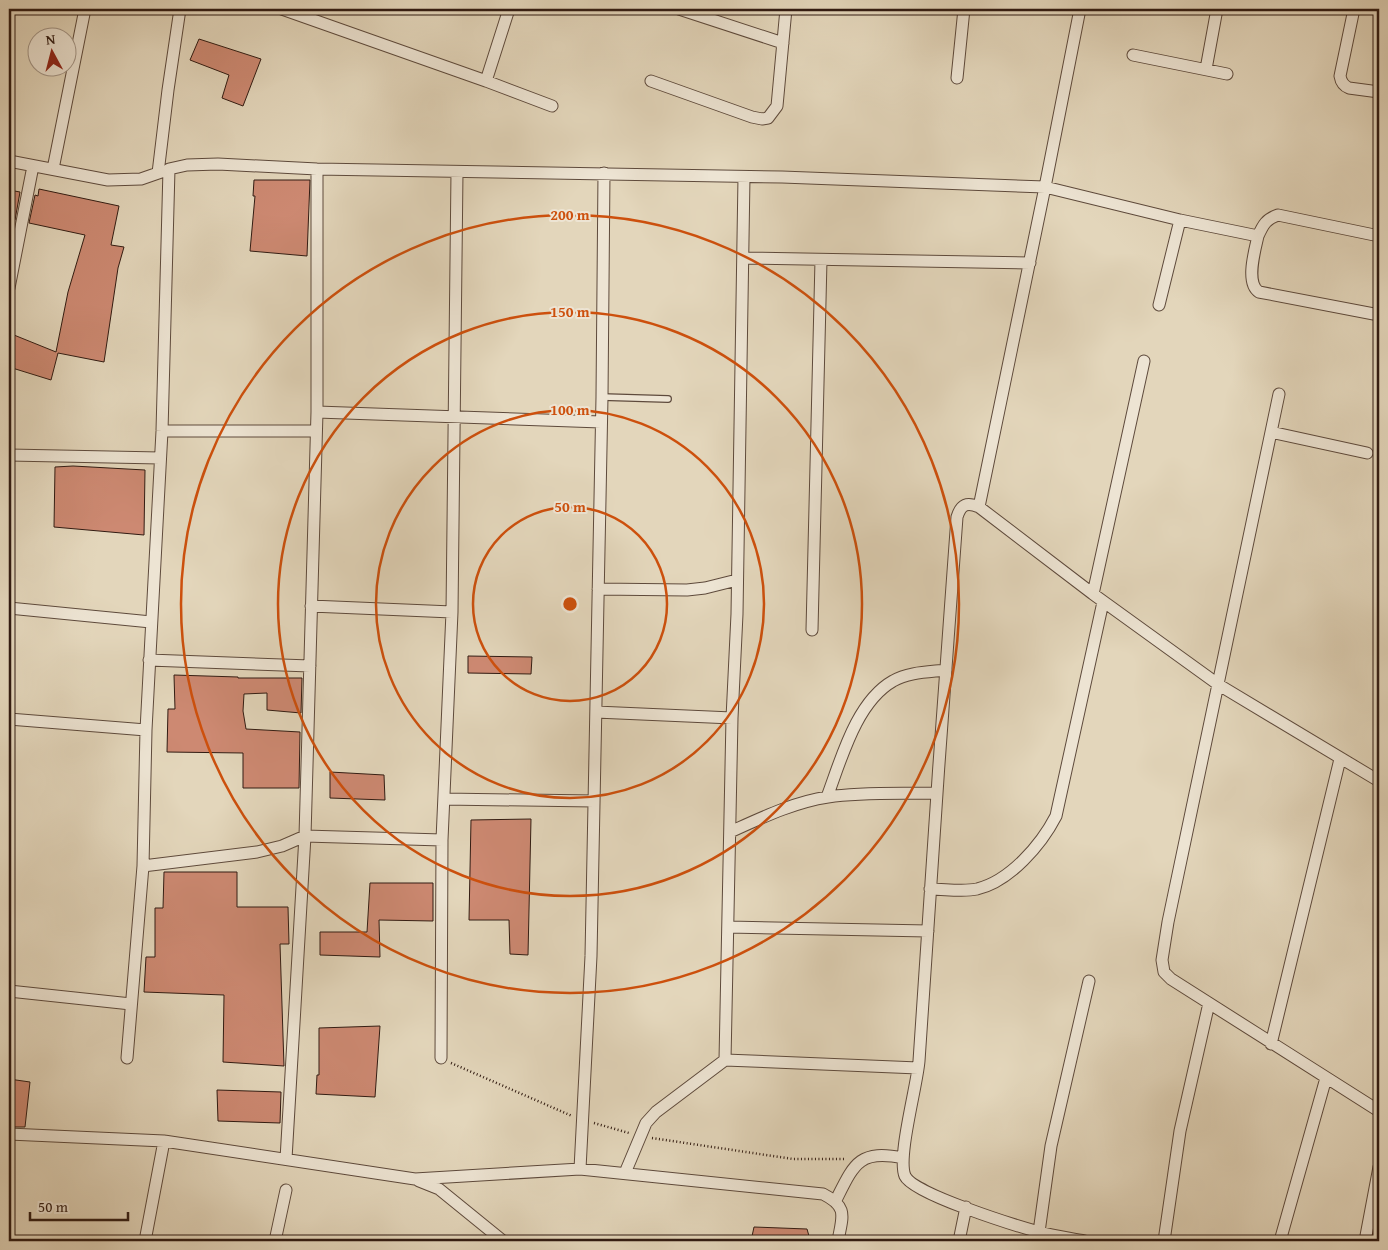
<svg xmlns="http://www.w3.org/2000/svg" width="1388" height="1250" font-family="'Gentium Book Plus',serif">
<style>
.building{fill:#cd8972;stroke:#311b12}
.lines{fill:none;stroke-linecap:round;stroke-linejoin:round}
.service-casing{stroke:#5e4a3c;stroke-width:8}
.minor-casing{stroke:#5e4a3c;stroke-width:13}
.path{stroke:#311b12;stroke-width:2.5;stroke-dasharray:1 2.5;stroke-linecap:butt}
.service{stroke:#ede4d3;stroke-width:5.5}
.minor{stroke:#ede4d3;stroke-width:11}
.ring{fill:none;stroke:#cd500d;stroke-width:2.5}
.centre{fill:#cd500d;stroke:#ede4d3;stroke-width:2.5}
.ring-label{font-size:15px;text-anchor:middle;font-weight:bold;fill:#cd500d;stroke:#ede4d3;stroke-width:4;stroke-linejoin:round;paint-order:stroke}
</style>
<rect width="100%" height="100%" fill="#e3d6bb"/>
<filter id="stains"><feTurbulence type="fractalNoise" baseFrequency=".004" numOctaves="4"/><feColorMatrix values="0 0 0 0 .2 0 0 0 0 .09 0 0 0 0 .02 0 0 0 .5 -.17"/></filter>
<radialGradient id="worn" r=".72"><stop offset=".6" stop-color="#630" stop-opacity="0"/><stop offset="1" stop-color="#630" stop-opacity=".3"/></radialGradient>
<path class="building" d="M199,39L261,59L243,106L222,98L229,75L190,60Z
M254,180H310L307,256L250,251L255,196H253Z
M39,189L119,206L111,245L124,247L118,268L104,362L58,353L51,380L9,367V333L56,352L68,292L85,235L29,223L35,195L38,196Z
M9,190L20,192L15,220L9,219Z
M73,466L145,470L144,535L54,527L55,467Z
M468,656L532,657L531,674L468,673Z
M174,675L238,677V678H302L301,713L267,710V693L244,694L243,711L246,729L300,732L299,788H243V753L167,752L168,709H175Z
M330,772L384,775L385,800L330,798Z
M531,819L528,955L510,954L509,920H469L471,820Z
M164,872H237V907H288L289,944H280L284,1066L223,1062L224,995L144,992L146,957H155V908H163Z
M370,883H433V921L379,920L380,957L320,955V932H367Z
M380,1026L375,1097L316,1094L317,1075H319V1028Z
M9,1079L30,1082L25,1127H9Z
M217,1090L281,1092L280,1123L218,1121Z
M754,1227L807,1229L809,1236L808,1241H751Z"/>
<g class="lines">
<defs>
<path id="service" d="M602,397L668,399"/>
<path id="minor" d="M282,9L486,81L509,9
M679,9L783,43
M1354,9L1340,76C1341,82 1344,86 1349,88L1379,92
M1133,55L1227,74
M1206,69L1217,9
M957,78L964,9
M486,81L552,106
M651,81L752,117L762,119L768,118L777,106L786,9
M9,161L108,180L141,179L164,171
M53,169L85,9
M158,173L168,90L180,9
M1258,236C1263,225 1266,219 1278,215L1379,236
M743,258L1030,263
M9,288L33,166
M1159,305L1180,220
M1279,394L1168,922L1162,960L1164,972L1171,979L1379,1111
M317,412L601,422
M162,431H316
M1271,432L1367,453
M9,455L160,458
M979,507L1045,187L1180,220L1258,236C1255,250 1245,283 1259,292L1379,315
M598,589L687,590L705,588L737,580
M1093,594L1144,361
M311,606L452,612
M9,608L151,622
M812,630L821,260
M149,660L310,666
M596,712L732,718L737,614L744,177
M9,719L146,730
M827,797C841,760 856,702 893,681C908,672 929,672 946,670
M444,799L594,801
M730,832C761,818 794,802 828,797C863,792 900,794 936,793
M143,866L257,852L282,846L305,836L442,840
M930,889C945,889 963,892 977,889C1010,881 1041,845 1056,816L1103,602
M728,927L928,931
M9,991L131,1004
M1271,1044L1340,759
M127,1058L143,866L146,730L162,431L169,169L187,165L218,164L317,169L782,177L1045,187L1080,9
M441,1058L442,840L452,612L457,172
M725,1060L918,1068
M9,1134L164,1141L415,1179L580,1169L823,1194C849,1207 842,1217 838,1241
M286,1159L305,836L317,412V169
M580,1169L591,956L602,397L604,173
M625,1173L646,1123L656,1112L725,1060L732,718
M419,1181L439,1189L503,1241
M836,1200C854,1164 859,1149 903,1158
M145,1241L164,1141
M275,1241L286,1190
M959,1241L966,1207
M1036,1241L1039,1232L1051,1146L1089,981
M1085,1241C1070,1238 1054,1236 1039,1232C1017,1226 913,1194 905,1176C897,1157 917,1086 919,1061C931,880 943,698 957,517C961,504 967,502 979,507L1093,594L1219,685L1379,781
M1164,1241L1180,1131L1209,1003
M1280,1241L1326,1078
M1365,1241L1379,1167"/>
</defs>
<use href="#service" class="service-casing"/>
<use href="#minor" class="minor-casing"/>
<path class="path" d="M451,1063L572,1116
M594,1123L629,1133
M652,1138L793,1159H845"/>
<use href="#service" class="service"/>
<use href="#minor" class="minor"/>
</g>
<g class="ring">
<circle cx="570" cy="604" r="97"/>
<circle cx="570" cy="604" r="194"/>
<circle cx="570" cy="604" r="292"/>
<circle cx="570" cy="604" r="389"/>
</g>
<circle cx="570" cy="604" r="8" class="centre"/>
<g class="ring-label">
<text x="570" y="220">200 m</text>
<text x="570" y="317">150 m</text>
<text x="570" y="415">100 m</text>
<text x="570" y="512">50 m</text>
</g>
<rect width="1388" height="1250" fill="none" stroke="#e3d6bb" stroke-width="30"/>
<rect x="10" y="10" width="1368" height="1230" fill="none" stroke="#311b12" stroke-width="2.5"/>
<rect x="15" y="15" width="1358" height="1220" fill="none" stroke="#311b12"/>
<g transform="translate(52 52) rotate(353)"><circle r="24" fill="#ede4d3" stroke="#a29486"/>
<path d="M0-4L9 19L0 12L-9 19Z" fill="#8f2418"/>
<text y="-8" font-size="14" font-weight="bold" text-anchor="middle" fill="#311b12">N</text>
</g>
<path d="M30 1212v8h98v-8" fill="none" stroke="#311b12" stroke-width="2.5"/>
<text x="38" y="1212" font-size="15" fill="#311b12" stroke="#ede4d3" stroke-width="4" paint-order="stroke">50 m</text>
<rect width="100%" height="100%" filter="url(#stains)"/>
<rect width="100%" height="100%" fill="url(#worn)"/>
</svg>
